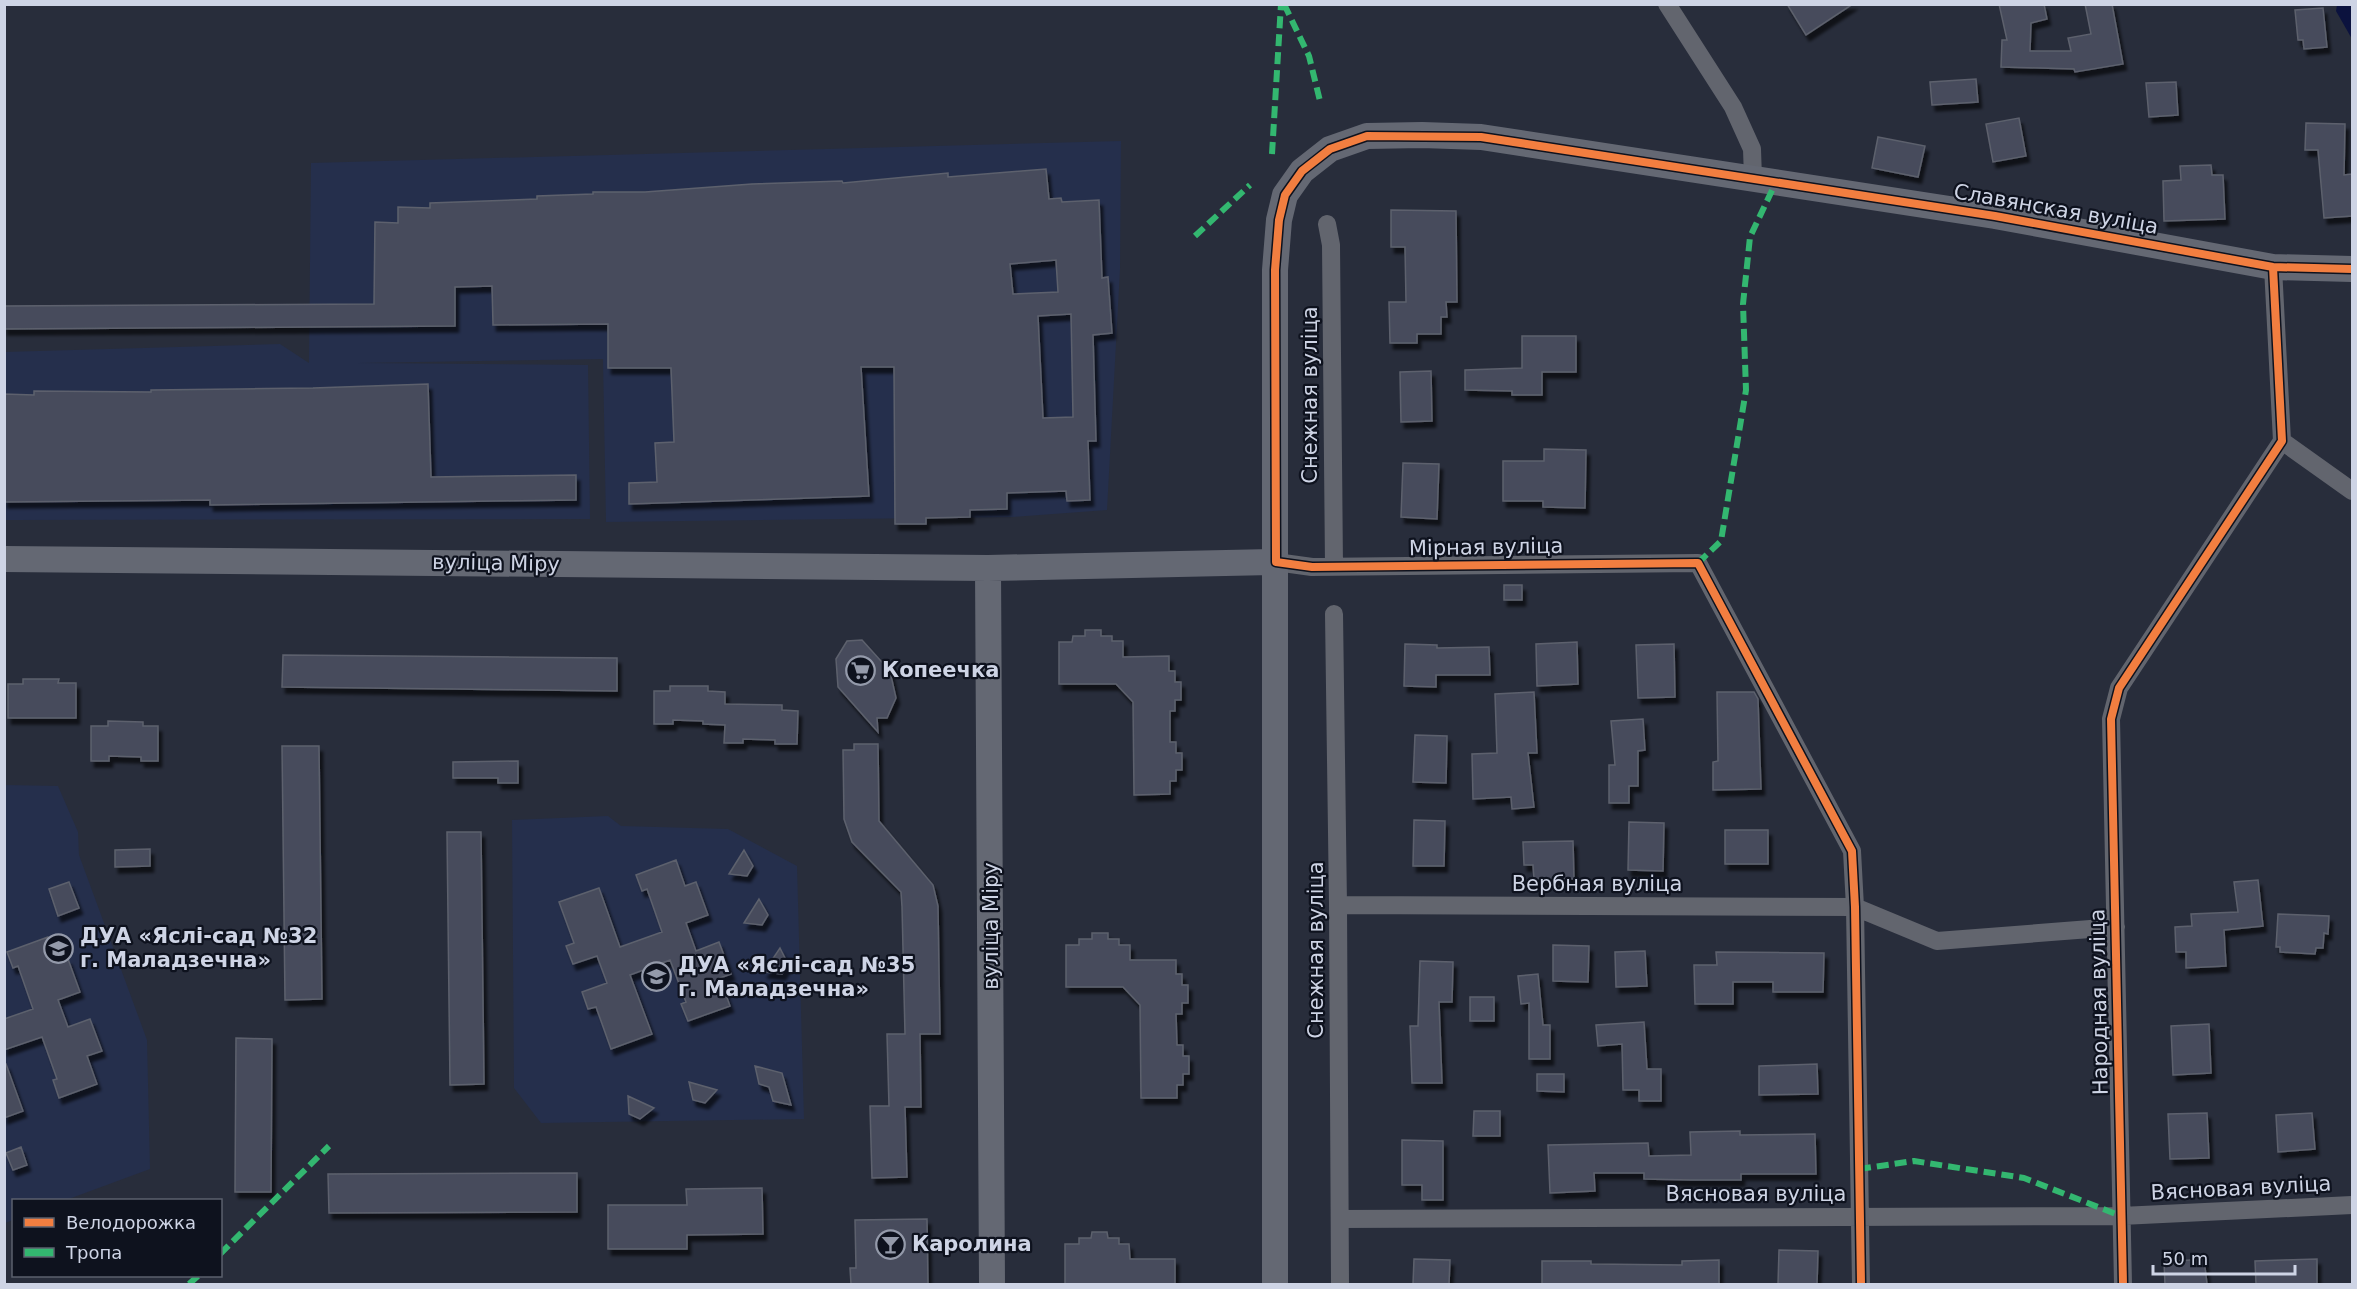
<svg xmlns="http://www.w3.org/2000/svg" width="2357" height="1289" font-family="'DejaVu Sans',sans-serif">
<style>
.built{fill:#252f4c}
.water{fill:#0b123e}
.building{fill:#464c5c;stroke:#5d616d;stroke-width:1.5;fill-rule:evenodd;filter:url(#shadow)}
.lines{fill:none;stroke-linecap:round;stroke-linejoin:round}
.street{stroke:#62656e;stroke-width:18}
.secondary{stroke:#646873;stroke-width:26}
.quiet{stroke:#33b770;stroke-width:6;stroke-dasharray:12 6;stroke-linecap:butt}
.cycleway-casing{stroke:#0e121e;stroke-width:11}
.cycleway{stroke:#f27e40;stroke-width:8}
.labels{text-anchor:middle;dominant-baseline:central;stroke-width:4.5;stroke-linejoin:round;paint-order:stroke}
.street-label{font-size:21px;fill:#ced4e5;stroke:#0e121e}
.poi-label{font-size:21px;font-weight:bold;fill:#ced4e5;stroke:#0e121e;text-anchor:start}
</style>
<defs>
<filter id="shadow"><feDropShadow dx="3.5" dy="6" stdDeviation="1.5" flood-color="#0009"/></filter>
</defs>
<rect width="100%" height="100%" fill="#282d3b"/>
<path class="built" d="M1121,141L1120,269L1107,510L1012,517L606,522L603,359L358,363L588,365L590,519L5,520L4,352L280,344L309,363L311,163Z
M5,785L58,786L78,832L79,855L147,1040L150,1169L66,1200H14L13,1220L5,1223Z
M608,816L621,826L728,829L797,866L804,1119L541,1123L514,1088L512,820Z"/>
<path class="water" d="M2337,5H2352V39L2336,11Z"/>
<path class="building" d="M1787,4H1853L1806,35Z
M1999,4H2044L2047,19L2031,23L2030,51H2071L2068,38L2091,34L2085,4H2112L2123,64L2075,72L2074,69L2001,67L2002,40H2007Z
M2323,8L2327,47L2304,49L2303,40H2298L2295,10Z
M1976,79L1978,102L1932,105L1930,82Z
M2176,82L2178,115L2149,117L2146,83Z
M2019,118L2026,156L1993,162L1986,124Z
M2306,123L2345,124L2344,175L2352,174V216L2324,218L2318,150H2305Z
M1878,137L1925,146L1918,177L1872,168Z
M2211,165L2212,175H2223L2225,219L2164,221L2163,181L2181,180L2180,166Z
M1046,169L1049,199L1061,198L1062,202L1099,200L1102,278L1108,277L1112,333L1093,335L1096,441H1088L1090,500L1067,501L1066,491L1007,493V509L970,510V517L926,518V524H895L894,367H861L869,496L629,504V483L657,482L655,443L674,442L671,368H608V324L493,325L492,286L455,287V326L4,329V306L374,304L375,222L398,223V207L430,208V203L537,199V196L593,194V192H645L752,184L842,181L843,183L948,173V177ZM1056,260L1058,292L1013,294L1010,264ZM1071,314L1073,417L1043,418L1038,316Z
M1391,210L1456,211L1457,302H1446L1447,317H1441V334H1417V343H1390L1389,302H1406L1405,247H1391Z
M1522,336H1576V372H1542V395H1512V391L1465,390V370L1522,368Z
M1431,371L1432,421L1401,422L1400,372Z
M428,384L431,477L576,475V500L210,505V500L4,502V394L34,395V391L151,392V390L313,388Z
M1544,449L1586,450L1585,508L1543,507V501H1503V461H1544Z
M1403,463L1439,464L1437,519L1401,517Z
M1504,585H1522V600H1504Z
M1085,630H1101V636H1112V641H1123V657L1169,656V671H1175V682H1181V700H1175V711H1170V742H1176V753H1182V770H1176V781H1170V794L1134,795L1133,702L1116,684H1059V642H1072L1073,636H1085Z
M862,640L890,671L896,698L887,718H877L878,732L838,687L836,659L847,641Z
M1577,642L1578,684L1537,686L1536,644Z
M1405,644L1437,645V648L1489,647L1490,675H1436V687L1404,686Z
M1674,644L1675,697L1638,698L1636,645Z
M283,655L617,658V691L282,687Z
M23,679H59L58,683H76V718H8V684H23Z
M670,686H708V691L725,692V704L782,705V710L798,711L797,744H775V740L743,739V743H724L725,725L703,724V721L673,720V724H654V691H670Z
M1534,692L1537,753H1528L1534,807L1512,809L1511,797L1473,799L1472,754L1497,753L1495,694Z
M1717,692H1754L1758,699L1761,789L1713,790V762L1718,761Z
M1643,719L1645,750L1638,751V786H1629V803H1609V765H1615L1611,721Z
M108,721L143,722V726H158V761H141V757L109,756V761H91V726H108Z
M1415,735L1447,736L1446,783L1413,782Z
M854,744H878L879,821L933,885L938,906L940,1034H920L921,1107H905L907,1177L872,1178L870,1106H889L887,1034H905L902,907L901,892L852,842L844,819L843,750H854Z
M282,746H319L322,999L285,1000Z
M518,761V783H498V778H453V762Z
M1414,820L1445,821L1444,866H1413Z
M1629,822L1664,823L1663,871L1628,870Z
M1725,830H1768V864H1725Z
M447,832H481L484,1084L450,1085Z
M1573,841L1574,879H1534L1533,865H1524L1523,842Z
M150,849V866L115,867V850Z
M744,850L753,866L747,876L729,874Z
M676,860L685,886L696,882L708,915L686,923L696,951L719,942L731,974L720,978L730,1006L688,1021L681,1004L686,1002L670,960L630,975L652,1034L611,1049L596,1007L588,1009L582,992L607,983L597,956L573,964L566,946L574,943L559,902L599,888L620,947L662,932L647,889L642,891L636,875Z
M2258,880L2263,926L2224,930L2226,966L2186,968V952H2176L2175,927L2192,926L2191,914L2238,912L2234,882Z
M69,882L79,908L58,916L49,889Z
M759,899L768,915L762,925L744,923Z
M2278,914L2329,916L2328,934L2324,933L2323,948H2316L2315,954L2280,952V947H2276Z
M1092,933H1108V939H1119V945H1130V960H1176V974H1182V985H1188V1003H1182V1014H1176L1177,1045H1183V1056H1189V1074H1183V1085H1177V1098H1141L1140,1005L1123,987H1066V945H1079V939H1092Z
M48,937L57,963L68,959L80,992L58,1000L68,1027L90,1019L102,1051L87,1056L97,1084L59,1098L53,1080L57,1079L42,1037L4,1050V1019L33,1009L18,966L13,968L7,952Z
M1553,945L1589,946L1588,982L1553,981Z
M780,948L788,964L782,974L764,972Z
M1645,951L1647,986L1616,987L1615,952Z
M1716,952L1824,953L1823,992H1773V982H1733V1004H1695L1694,965H1717Z
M1420,961L1453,962L1452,1002H1439L1442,1083H1412L1410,1026H1418Z
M1538,974L1543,1025H1550V1059H1529V1003L1521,1004L1518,976Z
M1470,997H1494V1021H1470Z
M1644,1022L1647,1069H1661V1101H1639V1090H1623L1622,1044L1598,1046L1596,1025Z
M2209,1024L2211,1073L2173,1075L2171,1026Z
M236,1038L272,1039L271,1192H235Z
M6,1064L23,1111L4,1118V1065Z
M1817,1064L1818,1094L1759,1095V1066Z
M755,1066L782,1073L791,1105L773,1101L769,1087L759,1084Z
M1537,1074H1564V1092L1537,1091Z
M689,1082L717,1090L705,1103L693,1100Z
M628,1096L654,1108L640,1119L629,1114Z
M1474,1111H1500V1136H1473Z
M2207,1113L2209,1158L2170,1159L2168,1114Z
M2312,1113L2315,1149L2278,1152L2276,1115Z
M1740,1131V1135L1815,1134L1816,1174H1741V1180H1691L1644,1179V1173H1594L1595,1191L1550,1193L1548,1145L1648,1143L1649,1156L1691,1155L1690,1132Z
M1402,1140L1443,1141V1200H1422V1185H1402Z
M21,1147L27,1165L13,1170L6,1153Z
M577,1173V1212L329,1213L328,1174Z
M762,1188L763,1234L687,1235V1249H608V1205H687L686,1189Z
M927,1219L928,1284H851L850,1268H856L855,1220Z
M1092,1232H1107L1108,1238H1119V1244H1129L1130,1259H1175V1284H1065V1244H1079V1238H1091Z
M1779,1250L1818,1251L1817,1284H1778Z
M1414,1259L1450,1260L1449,1284H1413Z
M2204,1259L2207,1284H2165L2164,1262Z
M2317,1259V1284H2256L2255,1261Z
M1719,1260V1284H1542V1261H1591V1264L1682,1265V1261Z"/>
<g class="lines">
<path class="street" d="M1667,4L1733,107L1752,149L1753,178
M1327,224L1331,245L1334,567
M2282,441L2352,491
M1276,562L1312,567L1698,563L1852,851L1855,907L1861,1284
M1334,614L1338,905L1340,1284
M1338,905L1855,907L1937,941L2116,927
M1340,1219L2121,1216L2352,1205
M2123,1284L2111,719L2119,688L2282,441L2273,267"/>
<path class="secondary" d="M4,559L988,568L1276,562
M988,568L992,1284
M1275,1284V270L1279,220L1285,195L1302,171L1330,149L1367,136L1422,135L1481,137L1995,216L2273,267L2352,269"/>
<path class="quiet" d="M1284,4L1309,56L1320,101
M1272,154L1281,4
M1195,236L1250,185
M1698,563L1721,541L1746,390L1743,304L1750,237L1776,182
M1859,1169L1914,1161L2024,1178L2121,1216
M220,1254L329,1146
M189,1284L198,1276"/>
<defs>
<path id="cycleway" d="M1861,1284L1855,907L1852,851L1698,563L1312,567L1276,562L1275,270L1279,220L1285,195L1302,171L1330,149L1367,136L1481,137L1995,216L2273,267L2352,269
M2123,1284L2111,719L2119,688L2282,441L2273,267"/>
</defs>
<use href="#cycleway" class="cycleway-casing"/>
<use href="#cycleway" class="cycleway"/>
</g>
<defs>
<symbol id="supermarket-ring" viewBox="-11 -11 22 22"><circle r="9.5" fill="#0e121e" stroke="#949aaa" stroke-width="1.5"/><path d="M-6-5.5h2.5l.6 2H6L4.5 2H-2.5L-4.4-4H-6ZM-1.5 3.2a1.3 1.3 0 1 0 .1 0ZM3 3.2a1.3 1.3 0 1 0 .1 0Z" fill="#949aaa"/></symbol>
<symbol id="school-ring" viewBox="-11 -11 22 22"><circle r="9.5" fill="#0e121e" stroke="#949aaa" stroke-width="1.5"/><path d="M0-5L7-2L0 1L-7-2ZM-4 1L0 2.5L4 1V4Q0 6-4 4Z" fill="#949aaa"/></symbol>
<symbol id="bar-ring" viewBox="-11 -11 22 22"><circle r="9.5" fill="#0e121e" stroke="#949aaa" stroke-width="1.5"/><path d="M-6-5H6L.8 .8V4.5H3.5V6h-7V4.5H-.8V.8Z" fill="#949aaa"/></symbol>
</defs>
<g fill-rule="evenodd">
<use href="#supermarket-ring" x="844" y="654" width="33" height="33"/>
<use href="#school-ring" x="42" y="932" width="33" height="33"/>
<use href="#school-ring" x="640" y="960" width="33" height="33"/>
<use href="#bar-ring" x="874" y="1228" width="33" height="33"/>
</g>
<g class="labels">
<g class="street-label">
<text transform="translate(2056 209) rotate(10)">Славянская вуліца</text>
<text transform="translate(1310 395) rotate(-90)">Снежная вуліца</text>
<text transform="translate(1486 547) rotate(-1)">Мірная вуліца</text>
<text transform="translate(496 563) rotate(1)">вуліца Міру</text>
<text x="1597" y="884">Вербная вуліца</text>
<text transform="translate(991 926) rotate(-90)">вуліца Міру</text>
<text transform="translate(1316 950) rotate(-90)">Снежная вуліца</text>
<text transform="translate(2099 1002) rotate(-91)">Народная вуліца</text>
<text transform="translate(2241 1188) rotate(-3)">Вясновая вуліца</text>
<text x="1756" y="1194">Вясновая вуліца</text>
</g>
<g class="poi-label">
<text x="882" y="670">Копеечка</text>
<text x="80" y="936">ДУА «Яслі-сад №32<tspan x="80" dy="24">г. Маладзечна»</tspan></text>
<text x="678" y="965">ДУА «Яслі-сад №35<tspan x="678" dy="24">г. Маладзечна»</tspan></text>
<text x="912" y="1244">Каролина</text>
</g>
</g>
<rect width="2357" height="1289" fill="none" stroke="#ced4e5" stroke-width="12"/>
<rect x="12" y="1199" width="210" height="78" fill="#0e121e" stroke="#5b606e" stroke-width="1.5"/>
<rect x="24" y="1218" width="30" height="9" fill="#f27e40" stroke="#5b606e" stroke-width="1.5"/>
<text x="66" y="1229" font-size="18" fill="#ced4e5">Велодорожка</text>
<rect x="24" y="1248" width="30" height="9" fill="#33b770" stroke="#5b606e" stroke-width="1.5"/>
<text x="66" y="1259" font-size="18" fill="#ced4e5">Тропа</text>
<path d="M2153 1265v9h142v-9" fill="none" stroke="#ced4e5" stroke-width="3"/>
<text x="2162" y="1265" font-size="18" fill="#ced4e5" stroke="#0e121e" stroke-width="4.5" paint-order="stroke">50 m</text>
</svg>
